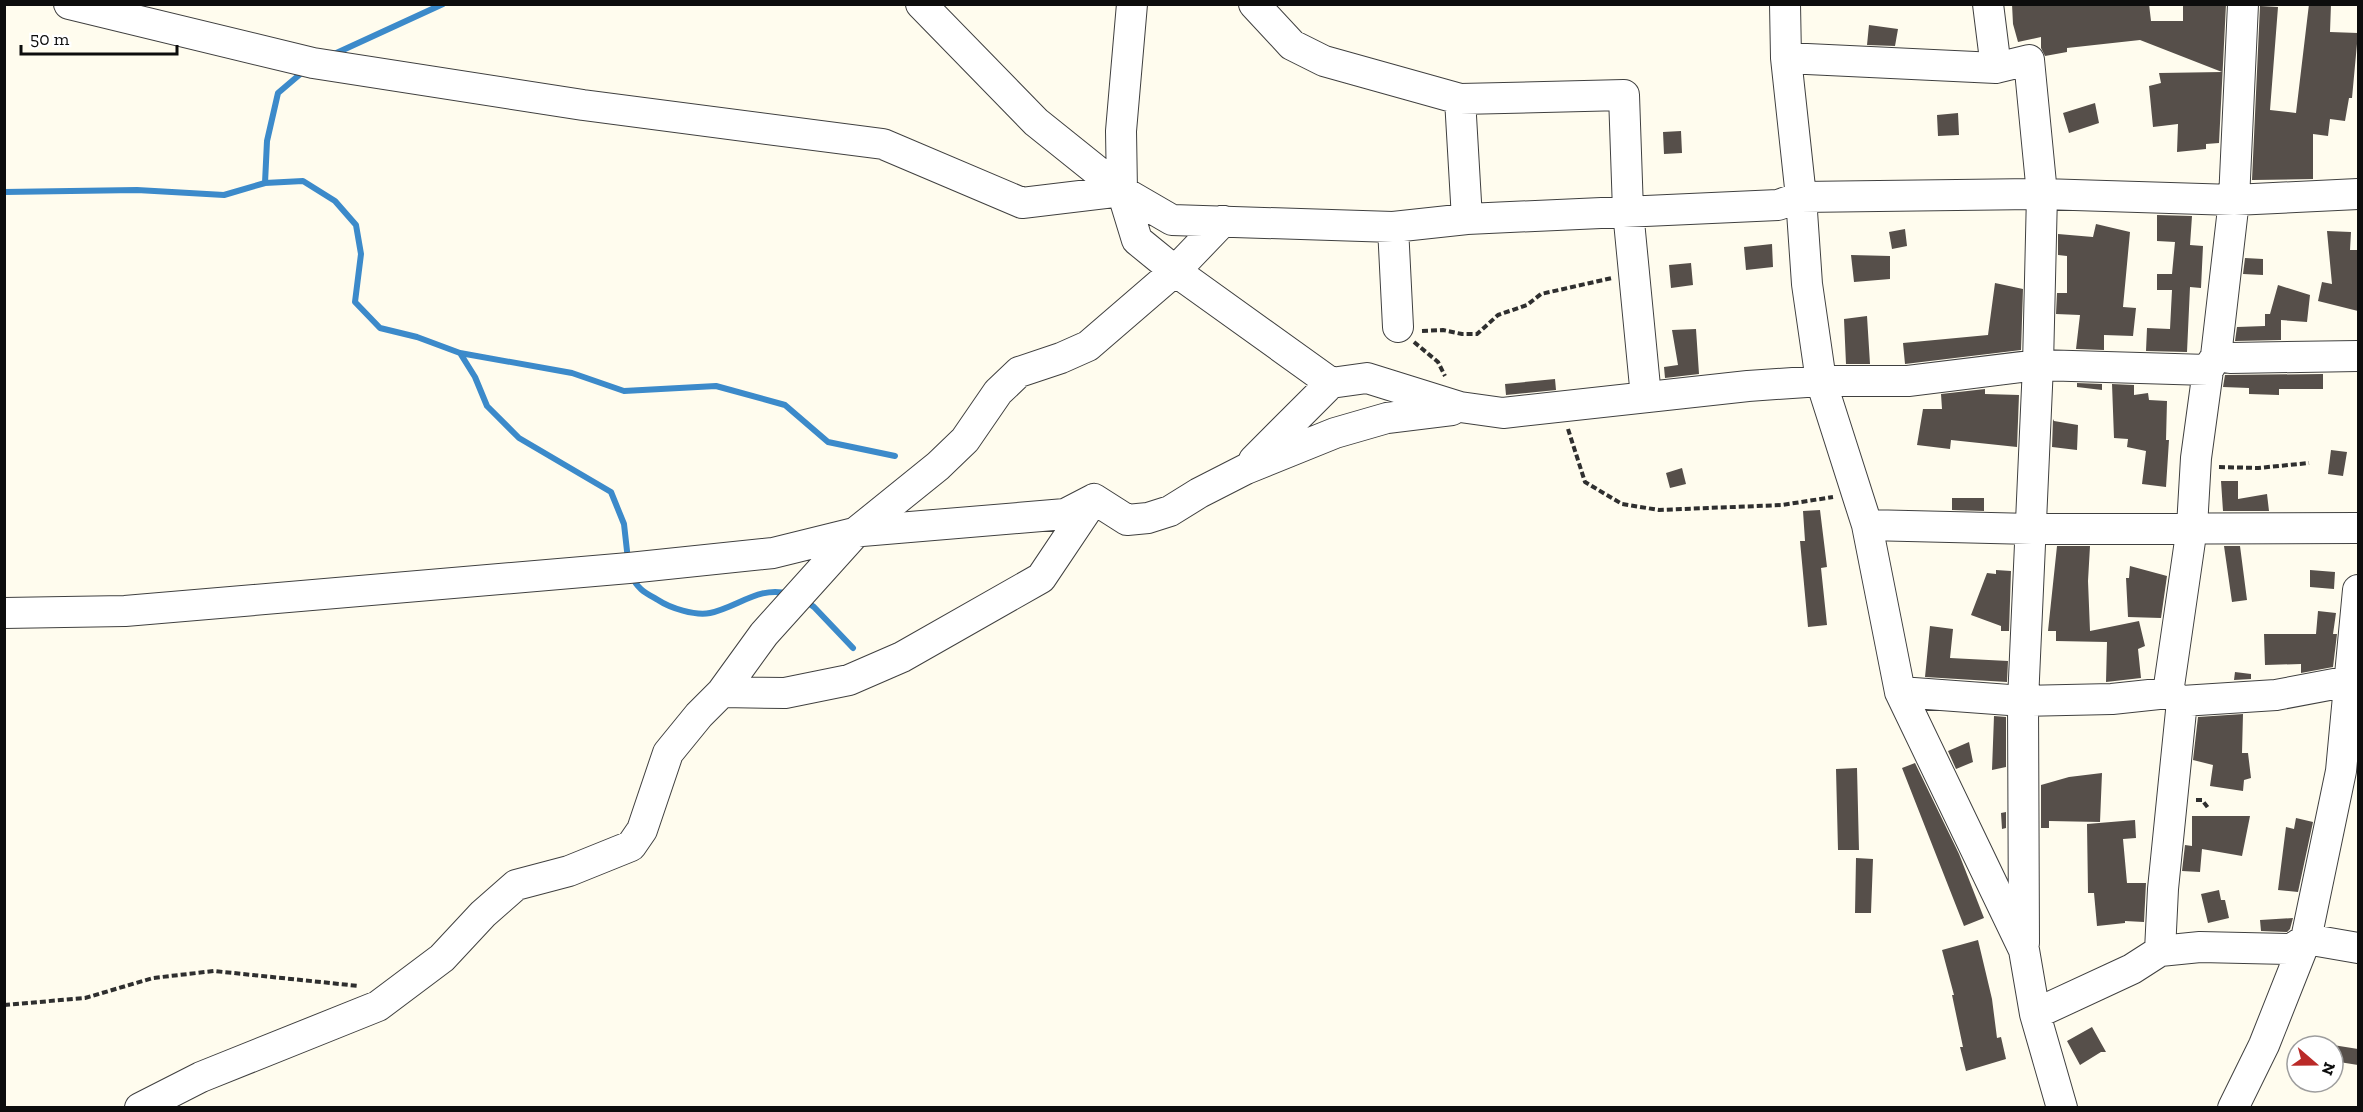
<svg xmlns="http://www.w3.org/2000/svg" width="2363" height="1112" font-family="'Zilla Slab',serif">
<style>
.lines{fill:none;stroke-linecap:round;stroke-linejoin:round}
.stream{stroke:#3c8aca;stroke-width:6}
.building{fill:#564f4a}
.minor-casing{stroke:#404040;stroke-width:32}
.path{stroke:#2f2f2f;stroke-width:4;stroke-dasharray:6 3;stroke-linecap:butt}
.minor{stroke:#fff;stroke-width:30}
</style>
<rect width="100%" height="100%" fill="#fffcee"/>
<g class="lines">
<path class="stream" d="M332,55L443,4
M265,183L267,141L278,93L305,70
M4,192L137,190L224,195L265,183L303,181L335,201L356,225L361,254L355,302L380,328L417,337L460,353L475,377L487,406L519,438L611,492L624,524L628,560
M460,353L572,373L624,391L716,386L785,405L828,442L895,456
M632,576C637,589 646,593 658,600C670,608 695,616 710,613C738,607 760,585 789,594
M804,600L814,607L853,648"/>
</g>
<path class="building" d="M2012,4H2149L2151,21H2183V4H2226L2219,143L2206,144V149L2177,152L2178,124L2153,127L2149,86L2161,83L2159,73L2222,72L2140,40L2067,48V52L2045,56L2041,48V37L2018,42L2013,24Z
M2309,4H2331L2330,32L2358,33L2352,98H2349L2345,121L2330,119L2328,136L2313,134V179L2252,180L2260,6L2278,7L2270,110L2296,113Z
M1869,25L1898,29L1895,46L1867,45Z
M2095,103L2099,123L2069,133L2063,113Z
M1958,113L1959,135L1938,136L1937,115Z
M1681,131L1682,153L1664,154L1663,132Z
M2157,215L2192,216L2190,245L2203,246L2201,288L2190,287L2187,352L2146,351L2147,328L2170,329L2172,290H2157V274H2172L2175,242L2157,241Z
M2096,224L2130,232L2123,307L2136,308L2133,336L2104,335V350L2076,349L2080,315L2056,314L2057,293H2067V256L2058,255V234L2093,237Z
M1905,229L1907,246L1892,249L1889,232Z
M2327,231L2351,232L2350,250H2358V311L2318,301L2322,282L2332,284Z
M1772,244L1773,267L1746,270L1744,247Z
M1851,255L1890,256V279L1854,282Z
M2245,258L2263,259V275L2243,274Z
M1691,263L1693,285L1671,288L1669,265Z
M1995,283L2023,289L2021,350L1905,364L1903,343L1988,335Z
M2278,285L2310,295L2307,322L2281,320V340L2235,341L2237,327L2265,326V314H2270Z
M1867,316L1870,364H1846L1844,319Z
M1696,329L1699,374L1665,378L1664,367L1678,365L1672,330Z
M2323,374V389H2279V395L2249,394V388L2223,387L2225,375Z
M1555,379L1556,390L1506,395L1505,384Z
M2077,383L2102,384V390L2077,387Z
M2112,384L2134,385V395L2148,393L2149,400L2167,401L2166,440H2169L2166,487L2142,484L2146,451L2127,447L2128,439L2114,438Z
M1985,389V394L2019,395L2017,447L1951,440L1950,449L1917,445L1923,409H1942L1941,394Z
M2053,419L2054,421L2078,425L2077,450L2052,447Z
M2331,450L2347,452L2343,476L2328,474Z
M1682,468L1686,484L1670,488L1666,473Z
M2221,481H2238V499L2267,494L2269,511H2223Z
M1952,498H1984V511L1952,510Z
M1820,510L1827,567L1821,568L1827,625L1808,627L1800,541H1805L1803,511Z
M2057,546H2090L2088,581L2090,631L2139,621L2145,646L2138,649L2141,678L2106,682L2107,642L2056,641V631H2048Z
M2224,546H2240L2247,600L2232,602Z
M2130,566L2167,576L2161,618L2128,617L2126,578H2129Z
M1996,570L2011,571L2009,631H2001V626L1971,615L1987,573L1996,574Z
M2310,570L2335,572L2334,589L2310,587Z
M2318,611L2336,613L2333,634H2337L2333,667L2301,673V664L2265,665L2264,634H2316Z
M1930,626L1953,629L1950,658L2008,661L2007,682L1925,677Z
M2235,672L2251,674V679L2234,680Z
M2243,714L2242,753H2248L2251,778L2244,780L2243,791L2210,786L2213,765L2193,760L2198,717Z
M1994,716L2006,717V767L1992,770Z
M1969,742L1973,762L1956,769L1948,751Z
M1915,763L1959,854L1984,918L1964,926L1902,768Z
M1857,768L1859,850H1838L1836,769Z
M2102,773L2100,822L2049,821V828H2041V785L2069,777Z
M2006,812V828L2002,829L2001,813Z
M2192,816H2250L2242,856L2202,849L2200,872L2182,871L2185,845L2192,846Z
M2296,818L2313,822L2298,892L2278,890L2286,827L2294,829Z
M2135,820L2136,838L2123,839L2127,883H2146L2144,922L2125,921V923L2097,926L2094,893H2088L2087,824Z
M1856,858L1873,859L1871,913H1855Z
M2219,890L2221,900H2225L2229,918L2208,923L2201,894Z
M2293,918L2290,929L2287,932L2261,931L2260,920Z
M1978,940L1992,999L1997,1038L2001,1037L2006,1059L1966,1071L1960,1047H1963L1952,995H1954L1942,950Z
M2092,1027L2106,1052H2101L2080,1065L2067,1041Z
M2333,1045L2358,1049V1065L2333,1061Z"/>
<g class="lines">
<defs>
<path id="minor" d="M69,4L313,63L583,105L883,144L1022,203L1122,191
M921,4L1036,122L1122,191L1172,220L1393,227L1467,219L1778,205L1801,197L2042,194L2234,200L2358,194
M1132,4L1121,131L1122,191L1137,240L1175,271L1331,383L1367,378L1460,407L1503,413L1748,386L1821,381H1908L2038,365L2208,370L2216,356L2230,358L2358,356
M1254,4L1292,45L1324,61L1460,99
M1785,4L1786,58L1801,197L1807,284L1821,381L1867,525L1900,692L2024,950L2035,1014L2062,1108
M1988,4L1996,68
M1786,58L1996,68L2029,60L2042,194L2038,365L2023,701L2024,943
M1467,219L1460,99L1624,95L1628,211L1646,397
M1393,227L1398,327
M2216,356L2234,200L2243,4
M1254,460L1331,383
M1867,525L2032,529L2358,528
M4,613L125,611L629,568L773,553L862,531L1065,514L1094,499L1127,520L1148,518L1170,511L1199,493L1246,469L1335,433L1387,418L1452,410
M722,692L785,693L849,680L902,657L1041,578L1094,499
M1900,692L2023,701L2112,699L2168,693L2182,701L2276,695L2350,681L2358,682
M2168,693L2192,527L2196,458L2208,370
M2160,951L2163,889L2182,701
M2035,1014L2132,969L2160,951L2200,947L2292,949L2306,939L2358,948
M140,1108L201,1077L378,1006L442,958L483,914L516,885L569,871L631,846L642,830L668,753L699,715L722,692L764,634L855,533L938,466L965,440L998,392L1019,372L1061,358L1088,346L1175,271L1223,221
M2233,1108L2264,1045L2306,939L2341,771L2358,590"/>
</defs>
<use href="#minor" class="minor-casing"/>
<path class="path" d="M1422,331L1443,330L1462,334H1477L1498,315L1527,305L1541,294L1612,278
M1414,342L1438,362L1445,376
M1568,429L1585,482L1622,504L1659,510L1782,505L1833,497
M2219,467L2258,468L2309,463
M2196,800H2202L2209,809
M4,1005L85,998L153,978L214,971L359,986"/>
<use href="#minor" class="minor"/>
</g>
<rect width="2363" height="1112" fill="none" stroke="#0d0d0d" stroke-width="12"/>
<g transform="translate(2315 1064) rotate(110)"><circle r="28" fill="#ffffff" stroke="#9e9e9e" stroke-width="1.5"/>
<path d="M0-4.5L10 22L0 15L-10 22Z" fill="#ba2a28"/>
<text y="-9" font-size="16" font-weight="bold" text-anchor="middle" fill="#0d0d0d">N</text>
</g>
<path d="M21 45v9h156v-9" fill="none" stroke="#0d0d0d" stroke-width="3"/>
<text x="30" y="45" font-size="18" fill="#0d0d0d" stroke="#ffffff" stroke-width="4.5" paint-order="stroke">50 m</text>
</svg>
